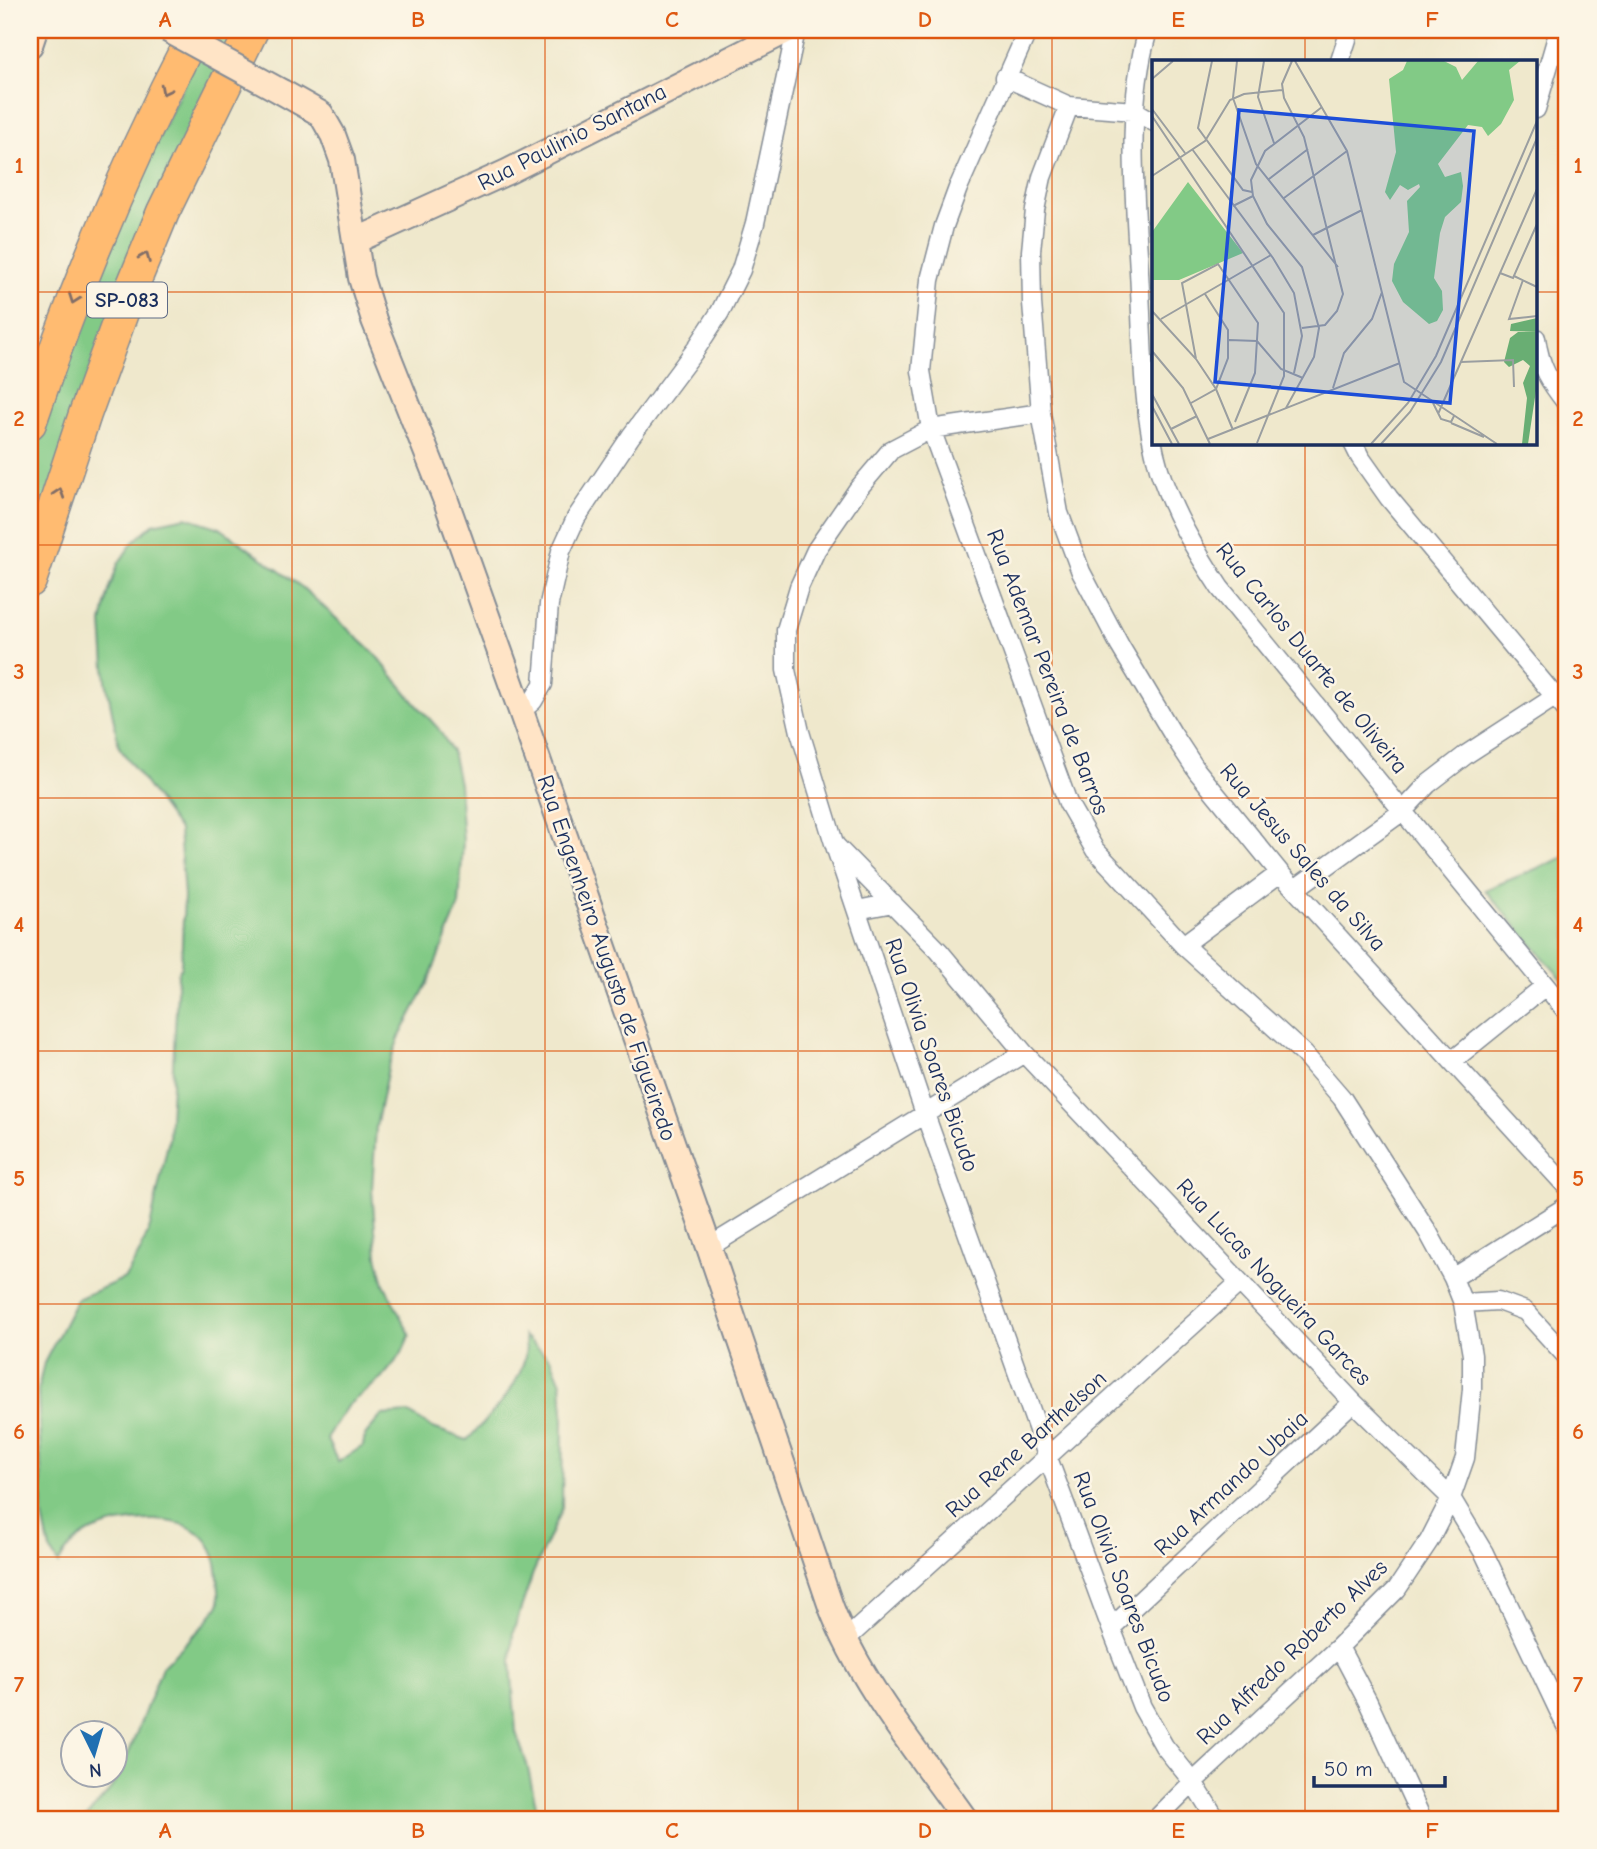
<svg xmlns="http://www.w3.org/2000/svg" width="1597" height="1849" font-family="'Comic Neue',sans-serif">
<style>
.green{fill:#82ca86;stroke:#4e7c72;stroke-width:2}
.lines{fill:none;stroke-linecap:round;stroke-linejoin:round}
.street-casing{stroke:#858c95;stroke-width:21}
.secondary-casing{stroke:#858c95;stroke-width:28}
.highway-casing{stroke:#858c95;stroke-width:35}
.street{stroke:#fff;stroke-width:18}
.secondary{stroke:#ffe4c6;stroke-width:24}
.highway{stroke:#ffbb71;stroke-width:32}
.secondary-bridge-casing{stroke:#858c95;stroke-width:28;stroke-linecap:butt}
.secondary-bridge{stroke:#ffe4c6;stroke-width:24}
.oneway{stroke:#826e67}
.grid{fill:none;stroke:#de5710;stroke-width:2;stroke-opacity:0.55}
.labels{text-anchor:middle;dominant-baseline:central;stroke-width:5;stroke-linejoin:round;paint-order:stroke}
.shield{fill:#fcf5e5;stroke:#5e6a86;stroke-width:2}
.shield-label{font-size:21px;font-weight:bold;fill:#1b2f5e}
.street-label{font-size:23px;fill:#1b2f5e;stroke:#fcf5e5}
.inset-road{fill:none;stroke:#9a9ea0;stroke-width:2}
.view{fill:#1d4ed8;fill-opacity:0.15;stroke:#1d4ed8;stroke-width:3.5}
.inset-edge{fill:none;stroke:#1b2f5e;stroke-width:3.5}
.neatline{fill:none;stroke:#de5710;stroke-width:2.5}
.grid-label{font-size:23px;text-anchor:middle;font-weight:bold;fill:#de5710}
</style>
<rect width="100%" height="100%" fill="#fcf5e5"/>
<filter id="ink" filterUnits="userSpaceOnUse"><feTurbulence type="fractalNoise" baseFrequency=".0143" numOctaves="2"/><feDisplacementMap in="SourceGraphic" scale="14" xChannelSelector="R" yChannelSelector="G"/><feConvolveMatrix kernelMatrix="1 2 1 2 8 2 1 2 1" color-interpolation-filters="sRGB"/></filter>
<filter id="wash" filterUnits="userSpaceOnUse"><feTurbulence type="fractalNoise" baseFrequency=".00686" numOctaves="4" result="noise"/><feDisplacementMap in="SourceGraphic" scale="28" xChannelSelector="R" yChannelSelector="G"/><feGaussianBlur stdDeviation="1.57" result="paint"/><feColorMatrix in="noise" values="0 0 0 0 0 0 0 0 0 0 0 0 0 0 0 0 0 1.4 0 .05"/><feComposite in="paint" operator="in"/></filter>
<g filter="url(#wash)">
<rect width="100%" height="100%" fill="#efe8cc"/>
<path class="green" d="M210,30H240L30,547V460L41,428L71,341L156,143Z
M186,517L220,528L303,588L374,653L416,704L438,728L452,751L459,784L463,842L459,905L428,982L399,1038L388,1068L376,1127L372,1189L377,1256L384,1284L410,1335L401,1355L382,1378L348,1405L326,1438L338,1462L363,1446L365,1435L382,1415L409,1413L433,1428L467,1440C491,1415 535,1373 524,1336L551,1359L561,1383L563,1413L562,1508L533,1573L513,1632L511,1662L516,1732L527,1764L539,1819H84L106,1795L121,1773L162,1667L204,1625L220,1603C218,1587 219,1564 212,1549C193,1509 120,1517 88,1533C75,1540 64,1552 58,1564L50,1550L43,1517L38,1389L44,1363L77,1299L125,1278L140,1252L150,1227L169,1138L178,975L181,967L184,896L179,830L119,747L106,681L102,623L108,594L118,564L133,542L153,524Z
M1567,856V985L1485,890Z"/>
</g>
<g filter="url(#ink)">
<g class="lines">
<defs>
<path id="street" d="M1028,30L958,188L944,226L930,280L921,371L931,429L1068,803L1095,850L1114,870L1183,945L1304,1054L1342,1098L1428,1232L1453,1278L1463,1303L1472,1355V1389L1465,1458L1451,1498L1429,1541L1397,1589L1339,1647L1193,1782L1156,1819
M1148,30C1124,114 1136,203 1140,290C1143,350 1142,411 1159,469C1173,513 1195,550 1220,588L1567,1012
M1340,61L1350,30
M1005,77L1069,106L1135,111L1154,122
M1069,106L1042,177L1035,210L1031,251L1032,303L1041,413L1059,513L1081,572L1120,646L1172,733L1197,771L1280,873L1567,1187
M1536,109L1559,30
M1536,338C1540,368 1549,381 1567,404
M1041,413L931,429L891,450L858,489L816,550L799,587L786,630V670L800,732L834,843L925,1114L1048,1458L1111,1628L1142,1707L1164,1746L1193,1782L1216,1819
M1353,443L1360,457L1389,498L1567,711
M521,711L533,701L543,684L549,604L561,551L576,518L631,436L696,349L720,312L741,270L755,223L796,30
M836,846L939,951L1024,1053L1353,1402L1451,1498L1484,1553L1567,1728
M1295,889L1403,811L1428,784L1467,754L1567,689
M857,910L893,903
M1183,945L1280,873
M1452,1061L1545,986
M709,1247L1024,1053
M1453,1278L1567,1206
M1463,1303L1498,1301L1525,1311L1567,1357
M1111,1628L1353,1402
M844,1641L1240,1282
M1339,1647L1368,1702L1422,1819"/>
<path id="secondary" d="M30,45L35,30
M282,92L321,114L333,135L342,160L361,278L374,320L446,501L521,711L709,1247L831,1607C861,1685 917,1751 965,1819
M355,241L507,172L788,30"/>
<path id="highway" d="M30,423C75,287 130,156 196,30
M30,581L85,414L124,307L163,212L252,30"/>
</defs>
<use href="#street" class="street-casing"/>
<use href="#secondary" class="secondary-casing"/>
<use href="#highway" class="highway-casing"/>
<use href="#street" class="street"/>
<use href="#secondary" class="secondary"/>
<use href="#highway" class="highway"/>
<defs>
<path id="secondary-bridge" d="M168,30L282,92"/>
</defs>
<use href="#secondary-bridge" class="secondary-bridge-casing"/>
<use href="#secondary-bridge" class="secondary-bridge"/>
</g>
<defs><path id="oneway-chevron" d="M-2-3.5L2.5 0L-2 3.5" fill="none" stroke-width="1.6" stroke-linecap="round" stroke-linejoin="round" transform="scale(1.75)"/></defs>
<g class="oneway">
<use href="#oneway-chevron" transform="translate(165 90) rotate(117)"/>
<use href="#oneway-chevron" transform="translate(145 257) rotate(-68)"/>
<use href="#oneway-chevron" transform="translate(74 299) rotate(110)"/>
<use href="#oneway-chevron" transform="translate(59 493) rotate(-72)"/>
</g>
</g>
<path class="grid" d="M292,30V1819M545,30V1819M798,30V1819M1052,30V1819M1305,30V61M30,292H1154M1536,292H1567M1305,443V1819M30,545H1567M30,798H1567M30,1051H1567M30,1304H1567M30,1557H1567"/>
<g class="labels">
<rect class="shield" x="87" y="282.5" width="80" height="35" rx="5"/>
<g class="shield-label">
<text x="127" y="300">SP-083</text>
</g>
<g class="street-label">
<text transform="translate(572 137) rotate(-27)">Rua Paulinio Santana</text>
<text transform="translate(1312 658) rotate(51)">Rua Carlos Duarte de Oliveira</text>
<text transform="translate(1048 672) rotate(69)">Rua Ademar Pereira de Barros</text>
<text transform="translate(1303 857) rotate(49)">Rua Jesus Sales da Silva</text>
<text transform="translate(607 958) rotate(71)">Rua Engenheiro Augusto de Figueiredo</text>
<text transform="translate(932 1055) rotate(71)">Rua Olivia Soares Bicudo</text>
<text transform="translate(1274 1282) rotate(47)">Rua Lucas Nogueira Garces</text>
<text transform="translate(1026 1444) rotate(-42)">Rua Rene Barthelson</text>
<text transform="translate(1231 1483) rotate(-43)">Rua Armando Ubaia</text>
<text transform="translate(1124 1587) rotate(69)">Rua Olivia Soares Bicudo</text>
<text transform="translate(1292 1652) rotate(-44)">Rua Alfredo Roberto Alves</text>
</g>
</g>
<g transform="translate(1152 60)">
<rect width="385" height="385" fill="#efe8cc"/>
<path d="M255,1H292L304,7L310,20L326,1H368L357,10L362,40L349,64L336,76L330,67L316,65L286,104L293,117L309,112L311,126L309,142L293,157L288,173L282,218L290,231L291,250L285,261L277,264L251,242L240,221L242,204L257,172L255,141L268,127L267,124L256,130L248,125L238,140L233,132L244,92L237,19L251,10ZM36,122L91,193L27,220H0V172Z" fill="#82ca86"/>
<path d="M385,258V324L376,384H370L375,338L371,323L378,306L371,300L357,307L352,302L358,278L366,272H385L358,271L359,264Z" fill="#69ae73"/>
<path class="inset-road" d="M60,1L46,68L91,130L100,132M85,1L81,38L104,104L186,207M112,1L106,37L122,83M140,1L130,24L132,38L152,77L191,234L185,251L173,265L150,268M143,1L195,91L252,322L345,384M0,19L21,1M0,49L33,93M0,56L132,253V316L105,383M40,89L121,198L142,233L150,276L142,313M0,116L53,81L78,40L92,34L130,30M117,119L156,89M132,138L195,91M81,146L101,136M161,175L210,150M348,213L361,218L385,164M362,216L385,227M371,220L357,259L385,256M0,251L44,299L64,329L81,370M9,259L119,195M77,280L105,281L129,309L151,318M0,291L31,328L58,384M44,299L30,223L66,204L106,263L103,313L83,362M309,302L361,300L362,327M181,328L192,293L220,259L230,232M0,334L27,384M39,343L64,329L76,298V270L53,234M281,343L289,359L299,362L302,356M0,346L20,384M134,348L162,297L167,268L150,207L115,164L101,136L99,120L113,91L170,47M286,354L385,129M299,363L332,377M19,369L45,356M56,379L248,303M219,384L256,343L284,296L385,61M229,384L258,352L289,302L385,78"/>
<path class="view" d="M87,50L322,71L298,343L63,322Z"/>
<rect width="385" height="385" class="inset-edge"/>
</g>
<rect width="1597" height="1849" fill="none" stroke="#fcf5e5" stroke-width="77"/>
<g transform="translate(94 1754) rotate(175)"><circle r="33" fill="#fcf5e5" stroke="#a2a6af" stroke-width="2"/>
<path d="M0-5L12 26L0 18L-12 26Z" fill="#1f6fb2"/>
<text y="-10" font-size="19" font-weight="bold" text-anchor="middle" fill="#1b2f5e">N</text>
</g>
<path d="M1314 1776v10h131v-10" fill="none" stroke="#1b2f5e" stroke-width="3.5"/>
<text x="1324" y="1776" font-size="21" fill="#1b2f5e" stroke="#fcf5e5" stroke-width="5" paint-order="stroke">50 m</text>
<rect x="38" y="38" width="1520" height="1773" class="neatline"/>
<g class="grid-label">
<text x="165" y="27">A</text>
<text x="418" y="27">B</text>
<text x="672" y="27">C</text>
<text x="925" y="27">D</text>
<text x="1178" y="27">E</text>
<text x="1432" y="27">F</text>
<text x="19" y="173">1</text>
<text x="1578" y="173">1</text>
<text x="19" y="426">2</text>
<text x="1578" y="426">2</text>
<text x="19" y="679">3</text>
<text x="1578" y="679">3</text>
<text x="19" y="932">4</text>
<text x="1578" y="932">4</text>
<text x="19" y="1186">5</text>
<text x="1578" y="1186">5</text>
<text x="19" y="1439">6</text>
<text x="1578" y="1439">6</text>
<text x="19" y="1692">7</text>
<text x="1578" y="1692">7</text>
<text x="165" y="1838">A</text>
<text x="418" y="1838">B</text>
<text x="672" y="1838">C</text>
<text x="925" y="1838">D</text>
<text x="1178" y="1838">E</text>
<text x="1432" y="1838">F</text>
</g>
</svg>
